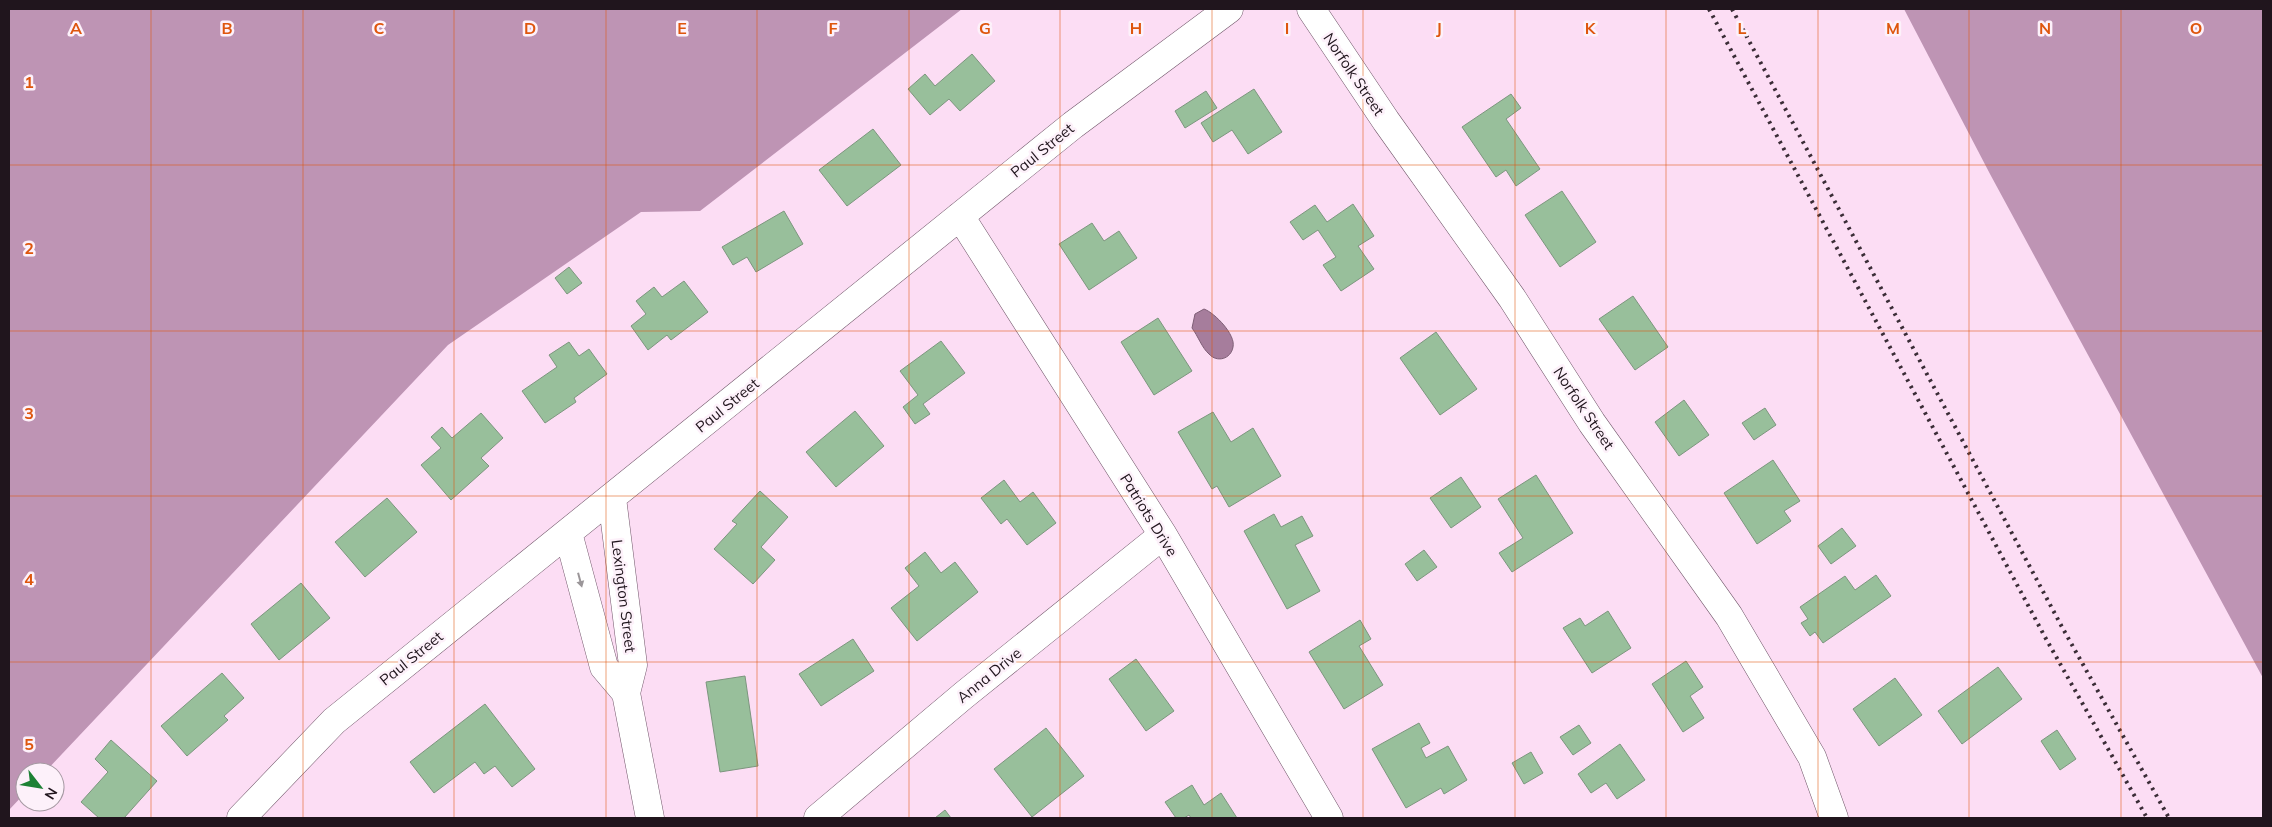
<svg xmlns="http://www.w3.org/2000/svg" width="2272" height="827" font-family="Mulish,sans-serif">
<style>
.forest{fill:#be94b4}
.water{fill:#a67d9c;stroke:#7e5e76}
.building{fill:#98bf9b;stroke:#7c967e}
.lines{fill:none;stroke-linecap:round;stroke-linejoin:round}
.minor-casing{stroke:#705669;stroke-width:29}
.minor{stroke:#fff;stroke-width:28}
.rail{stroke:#3a2c36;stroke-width:4;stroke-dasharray:2.5 5;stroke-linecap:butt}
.oneway{fill:#9b9699}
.grid{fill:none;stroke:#de560d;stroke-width:1;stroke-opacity:0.55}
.labels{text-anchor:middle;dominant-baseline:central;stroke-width:5;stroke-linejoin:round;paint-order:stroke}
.street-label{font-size:15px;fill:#20151d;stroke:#fdf1fa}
.grid-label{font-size:16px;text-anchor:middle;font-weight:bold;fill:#de560d;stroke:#fdf1fa;stroke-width:5;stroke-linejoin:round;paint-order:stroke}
</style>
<rect width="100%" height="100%" fill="#fcddf4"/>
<path class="forest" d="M9,9H962L700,211L641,212L448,345L45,772H25V793L9,810Z
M1904,9H2263V678L1990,174Z"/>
<path class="water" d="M1204,309C1215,313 1236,335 1233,347C1231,359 1217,363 1209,354C1202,348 1198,336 1192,328L1195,314Z"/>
<path class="building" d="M972,54L995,81L960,111L949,99L930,115L908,89L925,74L935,86Z
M1254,89L1282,132L1248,154L1232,130L1213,142L1201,123Z
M1206,91L1217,108L1185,128L1175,111Z
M1511,94L1521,108L1506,119L1540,169L1516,186L1506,170L1496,177L1462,127Z
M873,129L901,165L847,206L819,170Z
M1562,191L1596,242L1560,267L1525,215Z
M1353,204L1374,236L1358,246L1374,269L1341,291L1323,265L1336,257L1318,230L1303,240L1290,222L1315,205L1327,222Z
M784,211L803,244L756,272L747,257L733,265L722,247Z
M1092,223L1104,241L1119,231L1137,258L1089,290L1059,244Z
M569,267L582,283L567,294L555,278Z
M684,281L708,312L671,340L667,335L648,350L631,326L646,314L636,301L654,287L662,297Z
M1633,296L1668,347L1635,370L1599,319Z
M1158,318L1192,371L1154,395L1121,342Z
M1436,332L1477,389L1440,415L1400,358Z
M941,341L965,373L923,404L930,414L915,424L903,407L918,395L900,371Z
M569,342L579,356L589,349L607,374L574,398L576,402L545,423L522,391L557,367L549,355Z
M1684,400L1709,435L1679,456L1655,422Z
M1765,408L1776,425L1754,440L1742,423Z
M855,411L884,446L836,487L806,452Z
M1213,412L1231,442L1253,428L1281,476L1229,507L1217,486L1212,489L1178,432Z
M481,413L503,438L481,458L489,466L451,500L421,465L441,448L431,437L442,427L452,438Z
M1773,460L1800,501L1784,511L1791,521L1757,544L1724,493Z
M1536,475L1573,533L1512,572L1499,553L1523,538L1498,499Z
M1461,477L1481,507L1451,528L1430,498Z
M1004,480L1020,502L1033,492L1056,523L1027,545L1007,519L1001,524L981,498Z
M760,491L788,517L761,547L775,560L753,584L714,549L737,524L732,521Z
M387,498L417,532L365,577L335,542Z
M1274,514L1281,527L1302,516L1313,536L1295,545L1320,591L1287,609L1244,531Z
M1842,528L1856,546L1831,564L1818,546Z
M1424,550L1437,567L1417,581L1405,564Z
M925,552L941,573L955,562L978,592L917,641L891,608L919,586L905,568Z
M1876,575L1891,596L1823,643L1815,632L1810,636L1801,623L1808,619L1800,607L1845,576L1855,590Z
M301,583L330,618L279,660L251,624Z
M1608,611L1631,648L1592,673L1563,628L1580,618L1585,626Z
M1360,620L1371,639L1359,646L1383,685L1344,709L1309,652Z
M853,639L874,671L821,706L799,674Z
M1136,659L1174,711L1146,731L1109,679Z
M1686,661L1703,687L1690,696L1704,718L1683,732L1652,684Z
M1998,667L2022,699L1962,744L1938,711Z
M222,673L244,698L224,716L228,720L187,756L161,726Z
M745,676L758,766L720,772L706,682Z
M1895,678L1922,715L1879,746L1853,709Z
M485,704L535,769L512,787L495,766L484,774L475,762L434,793L410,762Z
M1419,723L1430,743L1421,748L1426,758L1448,746L1467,780L1444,794L1441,788L1406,808L1372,749Z
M1579,725L1591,743L1573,755L1560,737Z
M1046,728L1084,776L1032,817L994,769Z
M2057,730L2076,759L2060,770L2041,741Z
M111,740L157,781L124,818H99L81,802L108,772L95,759Z
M1620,744L1645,780L1617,799L1606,783L1591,793L1578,774Z
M1531,752L1543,773L1524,784L1512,763Z
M1192,785L1204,805L1221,793L1237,818H1191L1189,815L1184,818H1176L1165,802Z
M945,810L951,818H935Z"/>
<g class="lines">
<defs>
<path id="minor" d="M1311,9L1386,121L1512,298L1592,423L1729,616L1812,757L1834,818
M960,216L1163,535L1329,818
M612,498L633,665L626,693L650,818
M568,533L604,667L626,693
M241,818L334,721L1073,125L1229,9
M818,818L964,695L1163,535"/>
</defs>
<use href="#minor" class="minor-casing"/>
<use href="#minor" class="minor"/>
<path class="rail" d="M1709,9L2045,637L2147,818
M1732,9L2062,627L2169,818"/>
</g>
<defs><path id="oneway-solid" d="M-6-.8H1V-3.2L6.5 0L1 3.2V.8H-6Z" transform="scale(1.25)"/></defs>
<use class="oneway" href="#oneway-solid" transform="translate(580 580) rotate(75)"/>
<path class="grid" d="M151,9V818M303,9V818M454,9V818M606,9V818M757,9V818M909,9V818M1060,9V818M1212,9V818M1363,9V818M1515,9V818M1666,9V818M1818,9V818M1969,9V818M2121,9V818M9,165H2263M9,331H2263M9,496H2263M9,662H2263"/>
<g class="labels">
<g class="street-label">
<text transform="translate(1354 74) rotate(56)">Norfolk Street</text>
<text transform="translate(1042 150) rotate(-39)">Paul Street</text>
<text transform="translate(727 405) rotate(-39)">Paul Street</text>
<text transform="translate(1584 408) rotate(56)">Norfolk Street</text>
<text transform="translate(1149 515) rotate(58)">Patriots Drive</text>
<text transform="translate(624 596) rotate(83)">Lexington Street</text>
<text transform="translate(411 658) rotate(-39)">Paul Street</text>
<text transform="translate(989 675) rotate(-39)">Anna Drive</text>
</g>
</g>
<g class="grid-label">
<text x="76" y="34">A</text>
<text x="227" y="34">B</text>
<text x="379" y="34">C</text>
<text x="530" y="34">D</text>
<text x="682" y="34">E</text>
<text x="833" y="34">F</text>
<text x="985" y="34">G</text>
<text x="1136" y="34">H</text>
<text x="1287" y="34">I</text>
<text x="1439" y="34">J</text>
<text x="1590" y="34">K</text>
<text x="1742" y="34">L</text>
<text x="1893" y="34">M</text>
<text x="2045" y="34">N</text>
<text x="2196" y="34">O</text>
<text x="29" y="88">1</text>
<text x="29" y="254">2</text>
<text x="29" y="419">3</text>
<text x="29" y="585">4</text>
<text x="29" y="750">5</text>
</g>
<rect width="2272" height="827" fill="none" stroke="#20151d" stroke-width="20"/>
<g transform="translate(40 787) rotate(121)"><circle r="24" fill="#fdf1fa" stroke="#a599a2"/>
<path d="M0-4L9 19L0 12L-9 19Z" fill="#1c8134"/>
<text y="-8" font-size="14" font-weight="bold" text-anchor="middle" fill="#20151d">N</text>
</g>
</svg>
